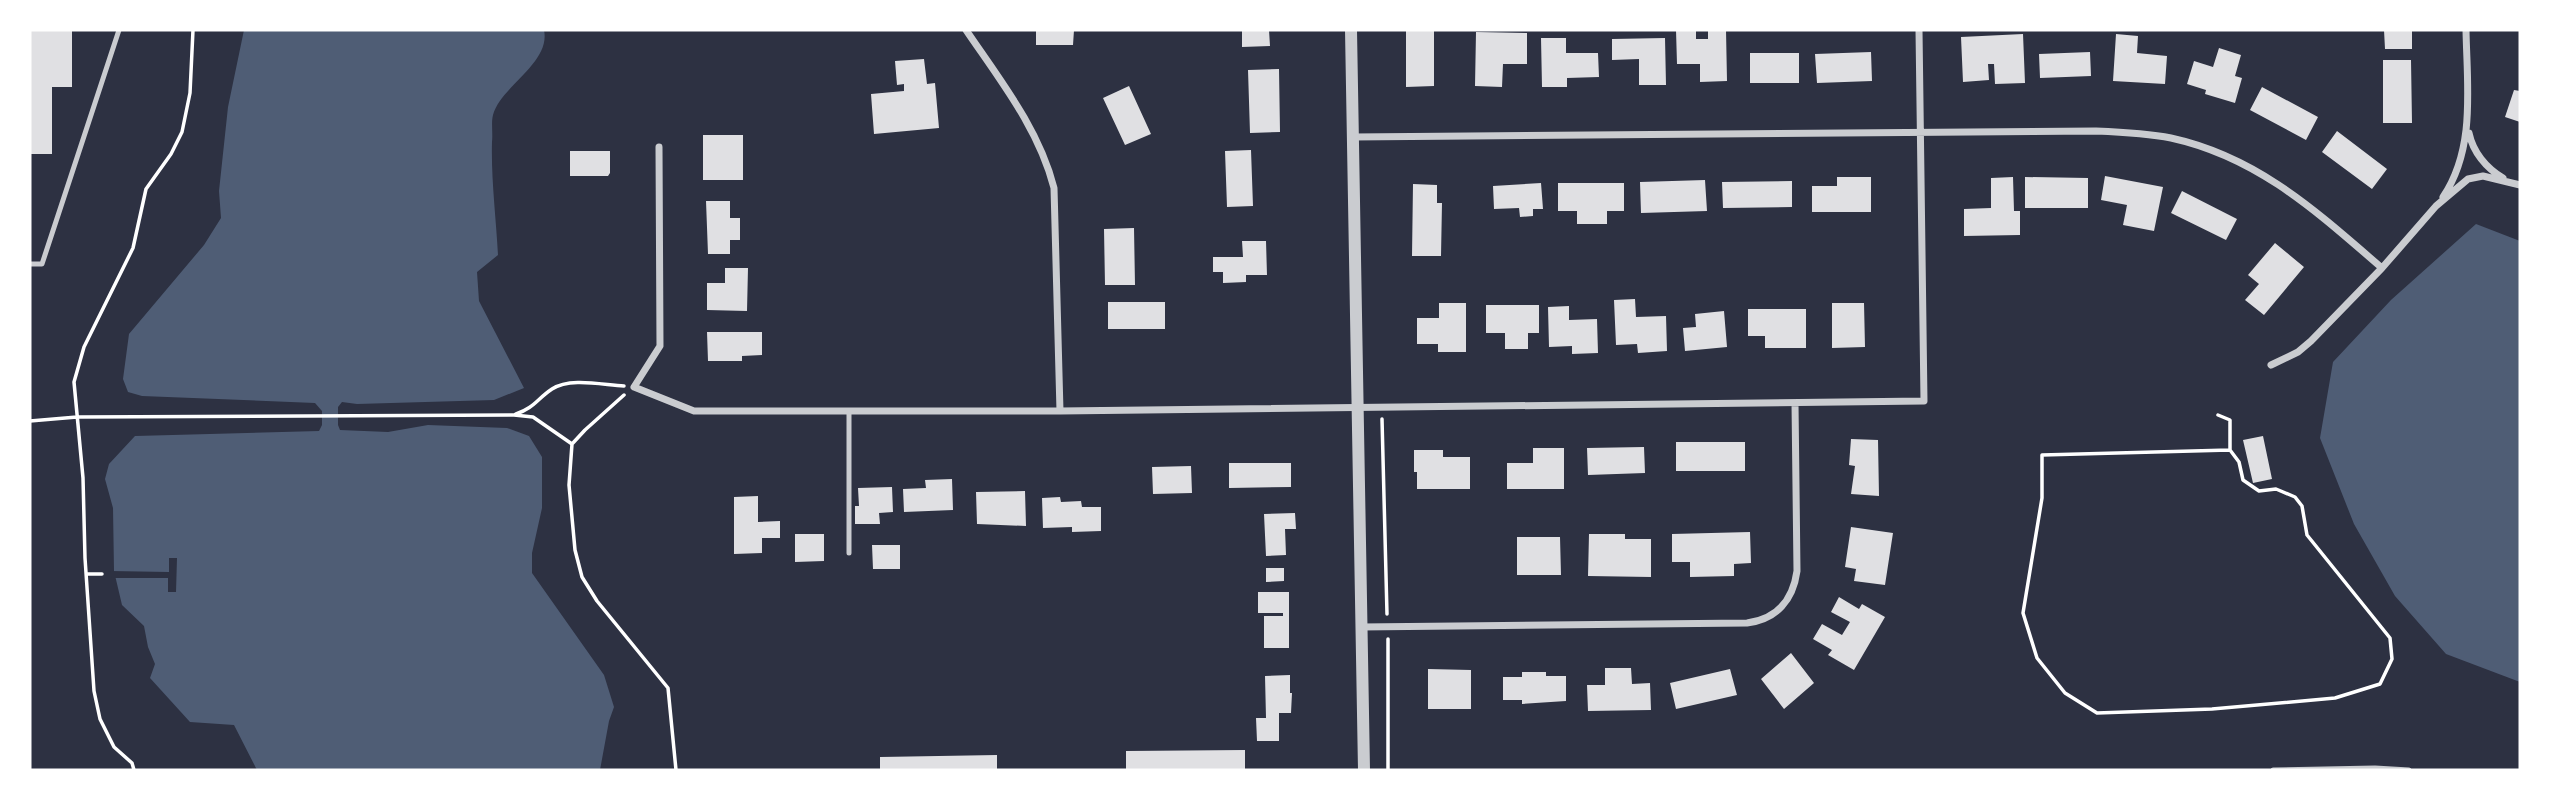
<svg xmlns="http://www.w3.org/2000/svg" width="2550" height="800" font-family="'Crimson Pro',serif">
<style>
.water{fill:#4f5d75}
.pier{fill:#2d3142}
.building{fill:#e0e0e3}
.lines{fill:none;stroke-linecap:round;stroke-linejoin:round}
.path{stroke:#fff;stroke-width:3.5}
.service{stroke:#caccd0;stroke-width:5}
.minor{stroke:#caccd0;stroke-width:7}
.tertiary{stroke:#caccd0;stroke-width:12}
</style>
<rect width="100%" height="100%" fill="#2d3142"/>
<path class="water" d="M244,30H544C551,63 501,86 493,115C491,123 493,133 492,142C491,179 496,217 498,255L477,272L479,301L524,388L494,400L357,404L342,402L338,407V425L340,430L388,432L428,425L507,428L529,436L542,457V508L532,553V573L604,675L614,707L609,721L600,770H257L234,725L190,722L150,678L155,664L148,647L144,626L122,605L114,571L113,508L105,479L109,464L135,436L319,431L322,425V411L315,403L142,396L128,392L123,379L129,334L204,245L221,218L219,191L228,107Z
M2476,224L2520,241V682L2446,654L2395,596L2354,524L2320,438L2333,362L2391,300Z"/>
<path class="pier" d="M169,558H177L176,592H168V578H112L110,571L169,572Z"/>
<path class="building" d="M30,30H72V87H52V154H30Z
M1036,30H1074L1073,45H1036Z
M1242,30H1269L1270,46L1242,47Z
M1406,30H1434V86L1406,87Z
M1676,30H1696V39H1708V30H1726L1727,81L1700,82V64H1677Z
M2384,30H2412V49H2385Z
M1476,32L1527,33V64H1503L1502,87L1475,86Z
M2023,34L2025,83L1995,84L1994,64H1988L1989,80L1963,82L1961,37Z
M2116,34L2138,36L2137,53L2167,56L2165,84L2113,81Z
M1541,38H1566V53H1598L1599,77L1567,78V87H1542Z
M1665,38L1666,85H1639V59L1612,60V39Z
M2219,48L2241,55L2235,76L2242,78L2235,103L2205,94L2206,90L2187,84L2194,61L2213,67Z
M1871,52L1872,81L1817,83L1815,54Z
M2090,52L2091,76L2040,78L2039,54Z
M1750,53H1799V83H1750Z
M924,59L927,84L935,83L939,128L874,134L871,94L904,91V84L897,85L895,61Z
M2383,60H2411L2412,123H2383Z
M1279,69L1280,132L1250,133L1248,70Z
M1129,86L1151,134L1125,145L1103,98Z
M2262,87L2318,117L2306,140L2250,110Z
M2514,90L2520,91V122L2505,117Z
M2337,131L2387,169L2372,189L2322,152Z
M703,135H743V180H703Z
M1251,150L1253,206L1227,207L1225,151Z
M570,151H610V173L608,176H570Z
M2105,176L2163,187L2154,231L2123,225L2127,205L2101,200Z
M1837,177H1871V212H1812V186H1837Z
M2013,177L2014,211H2020V235L1964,236V209L1991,208V178Z
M2025,177L2088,178V208H2025Z
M1705,180L1707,211L1641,213L1640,182Z
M1792,181V207L1723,208L1722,182Z
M1541,183L1543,209H1533V216L1520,217L1519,208L1494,209L1493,186Z
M1558,183H1624V211H1607V224H1577V211H1558Z
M1413,184L1437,185V203H1442L1441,256H1412Z
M2182,191L2237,219L2226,240L2171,213Z
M706,201H730V218H740V240H730V254H708Z
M1134,228L1135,285H1105L1104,229Z
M1242,241H1266L1267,275H1246V282L1223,283V272H1213V257H1243Z
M2275,243L2304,267L2264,315L2245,300L2259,284L2248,275Z
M725,268H748L747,311L707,310V283H725Z
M1635,299L1636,317L1666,316L1667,351L1638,353L1637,344L1616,345L1614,300Z
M1108,302H1165V329H1108Z
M1439,303H1466V352H1438V344H1417V318H1439Z
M1832,303H1864L1865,347L1832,348Z
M1486,305H1539V333H1528V349H1505V333H1486Z
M1569,306V320L1597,319L1598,353L1572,354V346L1549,347L1548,307Z
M1748,309H1806V348H1765V336H1748Z
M1724,311L1727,347L1685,351L1683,328L1696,327L1695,314Z
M707,332H762V355L742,356V361H708Z
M2263,436L2272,479L2253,483L2243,440Z
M1851,439L1878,440L1879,496L1851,494L1855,466L1849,465Z
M1676,442H1745V471H1676Z
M1644,447L1645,473L1588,475L1587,448Z
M1533,448H1564V489H1507V463H1533Z
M1414,450H1443V457H1470V489H1417V472H1414Z
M1229,463H1291V487L1229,488Z
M1191,466L1192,493L1153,494L1152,467Z
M952,479L953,510L904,512L903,489L926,488L925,480Z
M892,487L893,512L879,513L880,524H855V506H859L858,488Z
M1025,491L1026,526L977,524L976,492Z
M758,496V522L780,521V538H762V553L734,554V497Z
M1060,497L1061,502L1081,501L1082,507H1101V531L1072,532V527L1043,528L1042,498Z
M1295,513L1296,529H1285L1286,555L1266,556L1264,514Z
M1851,527L1893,533L1885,585L1854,581L1856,569L1845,567Z
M1750,532L1751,563L1734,564V576L1690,577V562H1672V534Z
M795,534H824V561L795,562Z
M1589,534H1625V539H1651V577L1588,576Z
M1517,537H1560L1561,575H1517Z
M872,545H900V569H873Z
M1266,568H1284V581L1266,582Z
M1258,592H1289V648H1264V616H1283V613H1258Z
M1839,597L1859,609L1862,604L1885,617L1854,670L1828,655L1832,650L1813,639L1822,624L1842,635L1850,622L1831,612Z
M1791,653L1814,683L1784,709L1761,679Z
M1605,668H1631L1632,684L1650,683L1651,710L1588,711L1587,685H1605Z
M1428,669L1471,670V709H1428Z
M1730,669L1737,695L1676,709L1670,683Z
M1522,672H1546V676H1566V701L1522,704V700H1503V677H1522Z
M1290,675V693H1292L1291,713H1279V741H1257L1256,718H1266L1265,676Z
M1245,750V770H1126V751Z
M997,755V770H880V757Z"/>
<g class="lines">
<path class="path" d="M624,395L585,430L572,444L569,485L575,550L582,577L597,601L668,688L676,770
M516,414C534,408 537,399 552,389C570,377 603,385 624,386
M2218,415L2230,420V450L2042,455V498L2023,613L2037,658L2065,693L2097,713L2212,709L2335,698L2380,684L2392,659L2390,638L2307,535L2302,506L2295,497L2276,489L2259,491L2243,480L2239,462L2230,450
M1382,419L1387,614
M30,421L77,417L514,415L533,417L572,444
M87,574H102
M1388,639V770
M134,770L132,763L114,747L100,719L94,691L85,558L83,478L74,382L84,347L133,248L146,189L171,154L182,132L190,93L193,30"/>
<path class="service" d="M30,264H42L119,30
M849,553V411
M2273,770L2375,768L2409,770"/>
<path class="minor" d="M966,30C1000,80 1039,129 1054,188L1060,411
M2469,133C2473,152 2486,168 2503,178
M1353,137L2096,131C2121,132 2146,133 2171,138C2258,157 2317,212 2382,268
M659,147L660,346L634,387L694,411H1060L1924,401L1919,30
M2443,197C2476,148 2467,86 2466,30
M2271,365L2298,352L2311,341L2382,268L2436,206L2468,179L2483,176L2520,185
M1361,627L1747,623C1777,619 1793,600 1797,571L1795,403"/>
<path class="tertiary" d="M1351,30L1364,770"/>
</g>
<rect width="2550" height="800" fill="none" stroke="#ffffff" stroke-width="63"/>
</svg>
